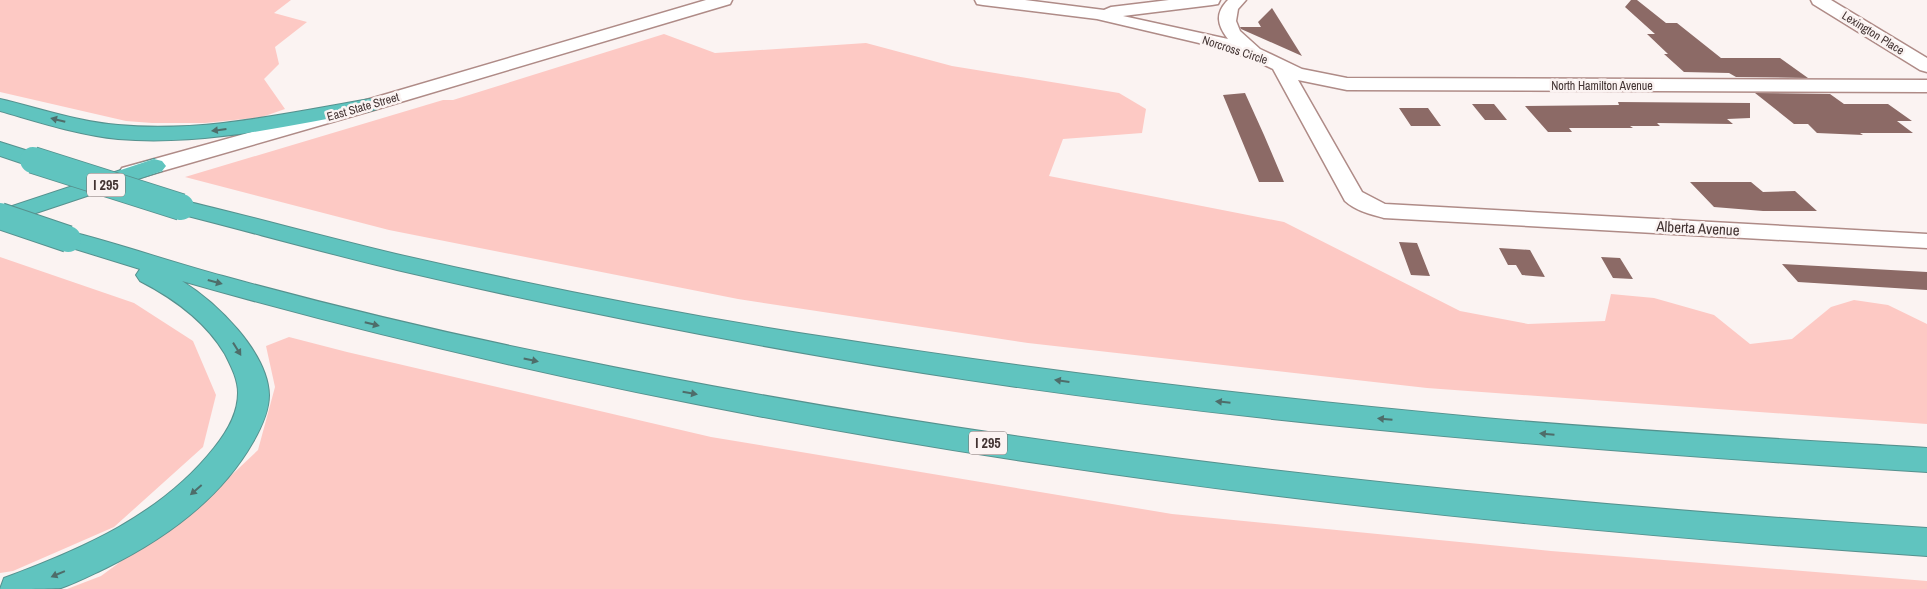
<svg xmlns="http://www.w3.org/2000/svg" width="1927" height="589" font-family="'Archivo Narrow',sans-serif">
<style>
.green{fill:#fdc9c4}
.building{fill:#8c6a66}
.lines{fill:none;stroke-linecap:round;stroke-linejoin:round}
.minor-casing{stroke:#af8b87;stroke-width:3}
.highway-casing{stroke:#56918e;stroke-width:2}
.minor{fill:#fff;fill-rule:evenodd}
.highway{fill:#60c4bf;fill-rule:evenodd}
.highway-bridge-casing{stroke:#56918e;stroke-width:28;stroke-linecap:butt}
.highway-bridge{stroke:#60c4bf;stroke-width:26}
.oneway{fill:#4e6d6a}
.labels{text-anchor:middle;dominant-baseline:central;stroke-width:5;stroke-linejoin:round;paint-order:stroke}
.far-street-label{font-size:12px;fill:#423332;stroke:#fbf3f2}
.shield{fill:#fbf3f2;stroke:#7a6d6c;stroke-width:1}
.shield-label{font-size:14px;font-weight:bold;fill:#423332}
.street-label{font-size:15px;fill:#423332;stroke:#fbf3f2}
</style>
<rect width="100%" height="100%" fill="#fbf3f2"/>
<path class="green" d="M0,0H291L274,13L307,22L275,47L279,64L264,79L285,109L262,117L205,123H152L126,121L0,92Z
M664,34L715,53L866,43L952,66L1119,93L1146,109L1142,133L1063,139L1049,176L1284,222L1460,311L1528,324L1605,321L1611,294L1654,298L1714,315L1750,344L1792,339L1831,307L1854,300L1888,305L1927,324V424L1427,388L1028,343L738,299L389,230L185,177L443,100H453Z
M0,257L134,303L193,341L216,395L203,447L114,527L13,571L0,573Z
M289,337L347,352L711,437L1172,514L1551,551L1927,581V589H67L101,576L205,500L258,450L275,387L266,346Z"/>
<path class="building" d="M1631,0H1637L1666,23H1677L1721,58H1780L1808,78L1736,77L1729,73L1684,72L1664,54H1668L1647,34H1655L1625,7Z
M1272,8L1302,56L1241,29L1240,27H1261L1258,22Z
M1245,93L1264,135L1284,182H1259L1223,95Z
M1755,93L1830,94L1844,104H1888L1912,121H1897L1913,133H1860L1863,135L1817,133L1808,124H1794Z
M1618,102L1750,103V118L1727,119L1733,124L1657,123L1660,126H1630L1633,128H1569L1572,132H1548L1525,106L1619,105Z
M1472,104H1494L1507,120H1485Z
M1399,108H1428L1441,126H1411Z
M1690,182H1751L1763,192L1795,191L1817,211H1763L1714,207Z
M1399,242L1417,243L1430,276L1411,275Z
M1499,248L1530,250L1545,277L1522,275L1516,265H1508Z
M1601,257L1620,258L1633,279L1613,278Z
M1782,264L1927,272V290L1798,282Z"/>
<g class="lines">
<defs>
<path id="minor" d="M706,0H732L730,4L377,109L138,178L130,180L122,178L119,173L122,168L363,101Z
M975,0H1025L1104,10L1111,7L1169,0H1220L1218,4L1212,5L1123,16L1228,39C1217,25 1215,13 1228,0H1246L1238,9L1236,21L1240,31L1260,49L1302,69L1347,78L1927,80V92L1347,90L1298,80L1362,192L1385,204L1927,234V248L1384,218C1370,214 1356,211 1345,201L1273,69L1250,58L1216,47L1097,19L983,5L977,4Z
M1811,0H1831L1927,58V72L1920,70L1813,4Z"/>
<path id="highway" d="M0,99C39,108 78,122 118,125C203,133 287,113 370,99L377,101L381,105L377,109L370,111C287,126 203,146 118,139C78,135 39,122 0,111Z
M0,142L41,155L44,160L41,165L33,167L0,156Z
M154,159L162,161L166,166L162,171L0,225V210Z
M181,200C253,217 324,237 396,254C540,287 686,316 832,338C1048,372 1266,398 1484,418C1631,431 1779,439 1927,448V472C1559,449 1190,420 826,357C682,332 539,303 397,270C322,252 247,231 172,212L169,207L172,202Z
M68,231C120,244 171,262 223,276C336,307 449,334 564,357C1013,450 1470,499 1927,528V556C1339,517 749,443 182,281C216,302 268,352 269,395C269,412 261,428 253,442C220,500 165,539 106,568C91,575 76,583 61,588C48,589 15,589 0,589L4,578C82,549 161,515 214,448C227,432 238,414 238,393C238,379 231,366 225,354C205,320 173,298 140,281L136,275L140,269L59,244L55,239L59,234Z"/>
</defs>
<use href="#minor" class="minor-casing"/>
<use href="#highway" class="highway-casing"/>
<use href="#minor" class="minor"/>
<use href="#highway" class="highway"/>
<defs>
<path id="highway-bridge" d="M33,160L181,207
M0,216L68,239"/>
</defs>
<use href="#highway-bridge" class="highway-bridge-casing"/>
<use href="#highway-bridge" class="highway-bridge"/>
</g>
<defs><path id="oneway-solid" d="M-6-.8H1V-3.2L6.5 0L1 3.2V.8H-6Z" transform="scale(1.25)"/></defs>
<g class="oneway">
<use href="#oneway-solid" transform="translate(58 120) rotate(-166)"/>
<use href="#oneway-solid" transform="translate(219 130) rotate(173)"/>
<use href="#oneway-solid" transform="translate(215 282) rotate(15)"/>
<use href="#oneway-solid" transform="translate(372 324) rotate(14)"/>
<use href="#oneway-solid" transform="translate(237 349) rotate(58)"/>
<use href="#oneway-solid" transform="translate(531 360) rotate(12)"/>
<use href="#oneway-solid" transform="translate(1062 381) rotate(-172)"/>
<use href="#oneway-solid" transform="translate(690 393) rotate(10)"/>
<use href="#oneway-solid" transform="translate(1223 402) rotate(-174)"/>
<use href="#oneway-solid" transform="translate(1385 419) rotate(-175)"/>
<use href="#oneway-solid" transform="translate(1547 434) rotate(-175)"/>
<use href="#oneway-solid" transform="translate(196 490) rotate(139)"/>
<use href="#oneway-solid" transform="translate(58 574) rotate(157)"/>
</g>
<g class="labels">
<g class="far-street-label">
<text transform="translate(1873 33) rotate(32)">Lexington Place</text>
<text transform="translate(1235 50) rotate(18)">Norcross Circle</text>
<text x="1602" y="86">North Hamilton Avenue</text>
<text transform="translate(363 107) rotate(-16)">East State Street</text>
</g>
<g class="shield">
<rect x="87" y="173.5" width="38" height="23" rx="4"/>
<rect x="969" y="431.5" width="38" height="23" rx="4"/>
</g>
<g class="shield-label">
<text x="106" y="185">I 295</text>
<text x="988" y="443">I 295</text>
</g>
<g class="street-label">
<text transform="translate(1698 228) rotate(3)">Alberta Avenue</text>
</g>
</g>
</svg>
